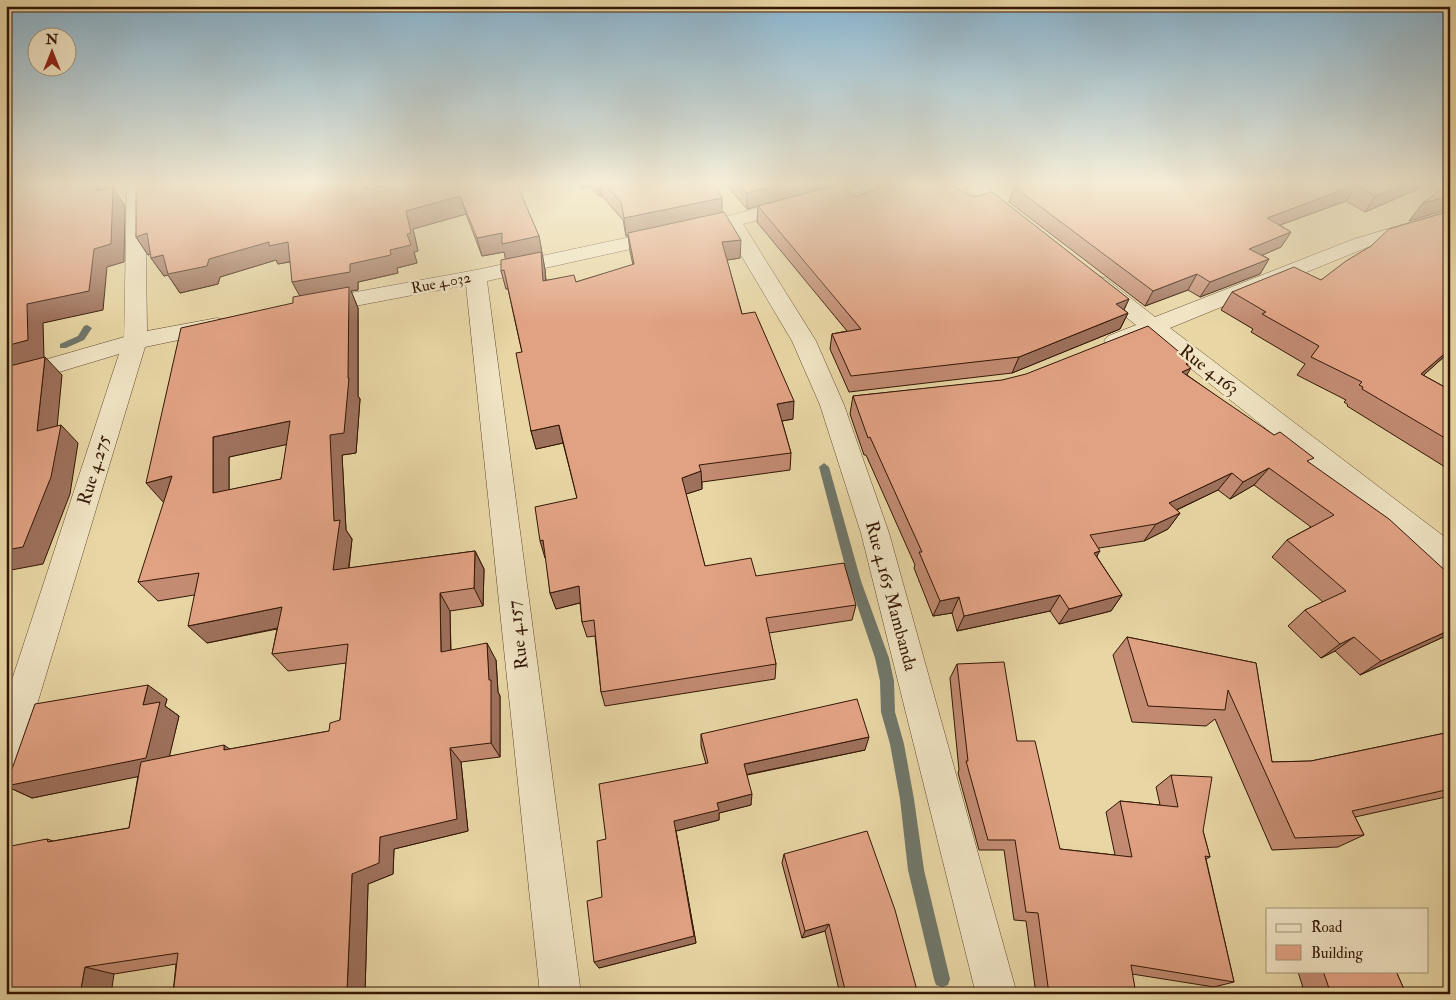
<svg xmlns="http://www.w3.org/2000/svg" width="1456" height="1000" font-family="'IM FELL Double Pica',serif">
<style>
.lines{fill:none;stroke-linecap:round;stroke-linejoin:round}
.stream{fill:#70776b;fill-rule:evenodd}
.minor-casing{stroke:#60462c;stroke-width:1}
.minor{fill:#f0e4c4;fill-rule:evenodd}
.wall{fill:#c28b72;stroke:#331604;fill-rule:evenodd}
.shaded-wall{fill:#9e715c;stroke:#331604}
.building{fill:#e1a284;stroke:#331604;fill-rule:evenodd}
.labels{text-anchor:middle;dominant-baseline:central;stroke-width:5;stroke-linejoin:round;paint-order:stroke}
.far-street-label{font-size:15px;fill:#331604;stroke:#f0e4c4}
.street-label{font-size:18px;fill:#331604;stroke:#f0e4c4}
</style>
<rect width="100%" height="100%" fill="#e8d6a5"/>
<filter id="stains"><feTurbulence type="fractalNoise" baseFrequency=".004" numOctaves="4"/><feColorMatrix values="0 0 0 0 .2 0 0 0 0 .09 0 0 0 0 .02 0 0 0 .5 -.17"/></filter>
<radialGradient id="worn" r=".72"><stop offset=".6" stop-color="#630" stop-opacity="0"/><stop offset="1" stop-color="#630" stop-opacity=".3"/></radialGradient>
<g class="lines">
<path class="stream" d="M87,325L92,328L84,340L66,348H60V344L78,336L84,326Z
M824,463L829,467L861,581L889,658L894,681L895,712L904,744L914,799L924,870L950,979L948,985L942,987L936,985L934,979L908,870L900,799L890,744L881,712L880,681L875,658L849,581L819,467Z"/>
<defs>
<path id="minor" d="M127,182H145L147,331L217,318L225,320L228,325L225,330L217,332L145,347L23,751L18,763L6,768V698L119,354L6,388V371L124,337Z
M853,182H884L882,186L743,224L816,341L844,405L889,533L1017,994H976L861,533L820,405L792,341L725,228L487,281L581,994H540L466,285L318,313L310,311L307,306L310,301L318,299L476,270L728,216Z
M958,182H979L1024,218L1021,222L1014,224L1007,222Z
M1450,211V223L1368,247L1170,328L1450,541V570L1440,567L1150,336L1116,349L1108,346L1104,341L1108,336L1136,325L1089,288L1086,283L1089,278L1097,276L1105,278L1155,317L1354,239Z"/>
</defs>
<use href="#minor" class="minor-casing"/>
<use href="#minor" class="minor"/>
</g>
<path class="wall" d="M140,182H365L367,190L517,186L539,236L545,270L546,280L576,282L633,265L630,251L628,236H626L623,220L602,196H599L590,186L581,189L576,182H715L722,212L740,258L727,260L742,314L793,419L782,421L791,453L790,470L702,482V489L686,494L705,566L756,576L856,605L852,620L769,633L776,664L775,679L605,706L601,692L595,636L587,637L582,622L580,603L556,609L550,593L546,558H545L577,498L563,443L536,449L531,431L522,352L508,289H506L501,271L506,259L504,252L482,256L466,214L413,229L418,251L414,252L417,263L397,268L398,273L358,282V290L351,291L358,308V396L360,399L356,453L342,455L346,530L352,539L349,568L475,551L484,569L483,606L450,611L451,650L496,660L498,692L500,696V757L461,762L468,831L394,849L393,874L368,884L365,994H173L176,964L114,974L6,994L47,839L53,841L129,828L138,776L32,798L6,786L167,699L165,706L179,716L169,756L230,749L329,731L340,720L346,663L288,671L272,654L277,629L207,643L194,595L158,601L138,582L293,303L300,296L290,262L278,264L276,260L220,277L218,284L180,293L168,275L164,276L151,258V254L148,255L136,237ZM287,444L281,479L229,490V457Z
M724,182H825V188L747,209Z
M1021,182H1153L1162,187L1423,182L1418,189L1365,212L1346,201L1280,225L1291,232L1281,247L1262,255L1269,259L1260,274L1200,297L1188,290L1145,306L1009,202L1014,187L1024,184Z
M856,197L1129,299L1124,310L1128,313L1120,329L1012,373L849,392L830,349L832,334L847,331L757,222L758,206Z
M1450,211V356L1446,355L1423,375L1450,390V470L1347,406L1348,405L1344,402L1346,400L1297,375L1305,364L1251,332L1253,329L1221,310L1232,292L1321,280Z
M1190,361L1187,365V375L1309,463L1450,634L1360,675L1335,651L1321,658L1288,626L1305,610L1323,602L1272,557L1287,540L1311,527L1254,485L1230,499L1218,490L1177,510L1180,513L1168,529L1144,541L1099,548L1097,557L1122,595L1111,611L1059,624L1050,611L957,631L952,613L933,616L914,568L915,565L866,455H864L850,414L853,396Z
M1127,637L1256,663L1272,762L1311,761L1450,732V796L1355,817L1364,835L1338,847L1272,850L1215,719L1206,726L1132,722L1113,655Z
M957,664L1017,741L1060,849L1115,855L1106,812L1120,801L1160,805L1156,787L1171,775L1203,831L1210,857L1206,859L1234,982L1214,987L1132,974L1136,994H1036L1026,921L1014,920L1004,850H979L958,773L959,770L950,678Z
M1450,687V693L1446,689Z
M701,734L865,750L747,775L751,805L719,813V820L676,831L696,943L599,968L606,839L706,764L701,746Z
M784,854L918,994H840L825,931L802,938L782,863Z
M1301,971H1396L1406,994H1305L1298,972Z"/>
<path class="shaded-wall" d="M6,182H54L6,194Z
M98,182H115L113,188L125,206L124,262L107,267L103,310L43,323L44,358L6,370V346L27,304L96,191Z
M363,182H365L373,208L366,190Z
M513,182H529L515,187Z
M580,182H590V186L581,189Z
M597,182H600L602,196H599Z
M789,182H825V188L747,209V193Z
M1410,182H1423L1418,189L1365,212L1375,196Z
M1356,185L1346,201L1258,233L1267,218Z
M460,196L466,214L413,229L418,251L414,252L417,263L397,268L398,273L358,282V290L351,291L358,308V396L360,399L356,453L342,455L346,530L352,539L346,589L333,570L334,521L302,300L292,282L350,264L390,250L407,234L406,211Z
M1450,196L1449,209L1409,221L1423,203Z
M722,198V215L626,236L624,218Z
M1291,232L1281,247L1240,265L1249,249Z
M147,233L159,251L148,255L136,237Z
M502,233L539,236L545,270L547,299L506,262L504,252L482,256L477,238Z
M741,240L740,258L722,261V242Z
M269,242H288L298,260L278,264L276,260L220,277L218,284L180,293L168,275L164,276L151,258L163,255Z
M1269,259L1260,274L1200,297L1210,282Z
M1197,274L1188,290L1145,306L1153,291Z
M1129,299L1121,315L1116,304Z
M1128,313L1120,329L1012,373L1019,357Z
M1450,349V351L1446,355L1405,392L1421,374Z
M45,357L62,375L55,449L37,431Z
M1190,361L1184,371L1191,368L1180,386L1172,389L1186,364Z
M794,401L793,419L776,422L777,404Z
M290,421L303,441L229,457V513L213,493V437Z
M61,425L78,443L70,494L43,564L6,571V550Z
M559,425L563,443L536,449L531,431Z
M1269,468L1254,485L1230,499L1243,482Z
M701,471L702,489L683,495L682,478Z
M1232,473L1218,490L1157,519L1169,503Z
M172,476L164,503L146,483Z
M1180,513L1168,529L1144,541L1156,524Z
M543,540L549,557L545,558L540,541Z
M475,551L484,569L483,606L474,588Z
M1100,551L1090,567L1094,553Z
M579,586L583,602L556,609L550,593Z
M440,593L450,611L451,669L441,652Z
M1060,595L1050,611L957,631L964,616Z
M1122,595L1111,611L1059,624L1069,609Z
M959,597L952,613L933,616L940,601Z
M282,607L297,624L207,643L188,626Z
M1450,630V634L1360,675L1381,661Z
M1354,637L1335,651L1321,658L1340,644Z
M487,643L496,660L498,692L500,696V757L491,743Z
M148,685L167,699L165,706L179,716L166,771L32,798L6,786L143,705Z
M869,737L865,750L744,775V764Z
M224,745L244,759L224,750Z
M450,748L461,762L468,831L394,849L393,874L368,884L365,994H355L347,991L352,874Z
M752,794L751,805L719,813V820L676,831L696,943L599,968L594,962L674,821L717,803Z
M829,924L825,931L802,938L805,931Z
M85,967L114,974L111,994H80Z"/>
<path class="building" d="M30,182H98L96,191L113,188L111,244L94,249L89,291L27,304L28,340L6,346V188Z
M140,182H363L366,190L399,182H516L539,236L502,244V233L477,238L460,196L406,211L411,233L407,234L411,245L390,250L391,255L350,264V272L292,282L288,242L269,246V242L209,259L207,266L168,274L163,255L151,258L147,233L136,237V183Z
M603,182H715L722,198L624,218L621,202Z
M737,182H789L747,193Z
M894,182H944L974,197L992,192L1129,299L1116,304L1128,313L1019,357L851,376L832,334L861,329L758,206L840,184L856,197Z
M1032,182H1153L1162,187L1173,182H1410L1375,196L1356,185L1267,218L1291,232L1249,249L1269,259L1210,282L1197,274L1153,291L1014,187Z
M1450,183V196L1423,203Z
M1450,211V349L1421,374L1450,390V441L1362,389L1363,387L1359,385L1362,382L1311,357L1319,346L1262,314L1266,312L1232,292L1294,267L1321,280L1346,261L1371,246L1389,229Z
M724,212L741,240L722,242L742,314L755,312L794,401L777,404L791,453L699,465L701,471L682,478L705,566L751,558L756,576L844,563L856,605L766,618L776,664L601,692L594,620L582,622L579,586L550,593L543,540L540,541L535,507L577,498L559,425L531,431L516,353L522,352L504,270L501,271V260L541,252L543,281L574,275L576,282L634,264L628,233Z
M349,287L348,378H349L344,433L330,435L334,521L340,520L333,570L475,551L474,588L440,593L441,652L487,643L489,680H491V743L450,748L457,819L380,837L379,863L352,874L347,991L333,994H173L178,953L85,967L80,994H6V847L47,839L48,842L129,828L141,762L224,745V750L329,731L330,723L340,720L348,644L272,654L282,607L188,626L199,573L138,582L172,476L146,483L181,328L293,303V297ZM290,421L281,479L213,493V437Z
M1148,326L1190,361L1186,364L1191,368L1182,372L1274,435L1280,432L1314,458L1307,461L1389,519L1450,575V630L1381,661L1354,637L1340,644L1305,610L1346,591L1287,540L1334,515L1269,468L1243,482L1232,473L1169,503L1180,513L1156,524L1090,535L1100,551L1094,553L1122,595L1069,609L1060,595L964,616L959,597L940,601L919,552H922L870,437L868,438L853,396L1002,380L1026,374Z
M45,357L37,431L61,425L51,477L23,547L6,550V367Z
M1127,637L1256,663L1272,762L1311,761L1450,732V789L1352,811L1364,835L1295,838L1228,690L1225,710L1148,706Z
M1004,662L1017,741H1035L1060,849L1132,857L1120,801L1178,807L1171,775L1212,777L1203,831L1210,857L1205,856L1234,982L1131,965L1136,994H1049L1038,913L1026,912L1015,840H988L966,761H968L957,664Z
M148,685L143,705L160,702L146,758L6,786L35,704Z
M857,699L869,737L744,764L752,794L717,803L719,810L674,821L694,936L594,962L587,901L602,897L597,841L606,839L599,784L708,763L701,734Z
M867,831L895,910L918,994H846L829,924L805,931L784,854Z
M1323,971H1396L1406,994H1331Z"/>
<linearGradient id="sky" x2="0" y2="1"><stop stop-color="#88b5d1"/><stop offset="0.57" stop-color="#f5edd6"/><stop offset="1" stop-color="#f5edd6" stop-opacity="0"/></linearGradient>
<rect width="1456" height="322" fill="url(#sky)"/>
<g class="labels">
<g class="far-street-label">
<text transform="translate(441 283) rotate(-11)">Rue 4.032</text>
</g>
<g class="street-label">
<text transform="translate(1209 370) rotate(38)">Rue 4.163</text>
<text transform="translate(94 470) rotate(-73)">Rue 4.275</text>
<text transform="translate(891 596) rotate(75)">Rue 4.165 Mambanda</text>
<text transform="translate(518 635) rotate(-97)">Rue 4.157</text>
</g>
</g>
<rect width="1456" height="1000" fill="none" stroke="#e8d6a5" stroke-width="25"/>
<rect x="8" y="8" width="1441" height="985" fill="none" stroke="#331604" stroke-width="2.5"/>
<rect x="12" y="12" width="1431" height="975" fill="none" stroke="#331604"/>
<rect x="1266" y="908" width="162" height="65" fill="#f0e4c4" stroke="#a49277"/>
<rect x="1276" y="924" width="25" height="8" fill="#f0e4c4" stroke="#a49277"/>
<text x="1311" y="932" font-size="15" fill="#331604">Road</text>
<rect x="1276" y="945" width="25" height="15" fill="#e1a284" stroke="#a49277"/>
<text x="1311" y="958" font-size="15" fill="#331604">Building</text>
<g transform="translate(52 52)"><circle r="24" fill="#f0e4c4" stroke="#a49277"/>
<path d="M0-4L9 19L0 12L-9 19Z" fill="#8f2418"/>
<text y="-8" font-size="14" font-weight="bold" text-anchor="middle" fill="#331604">N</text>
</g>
<rect width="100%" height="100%" filter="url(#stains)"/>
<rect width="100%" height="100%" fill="url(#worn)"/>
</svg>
